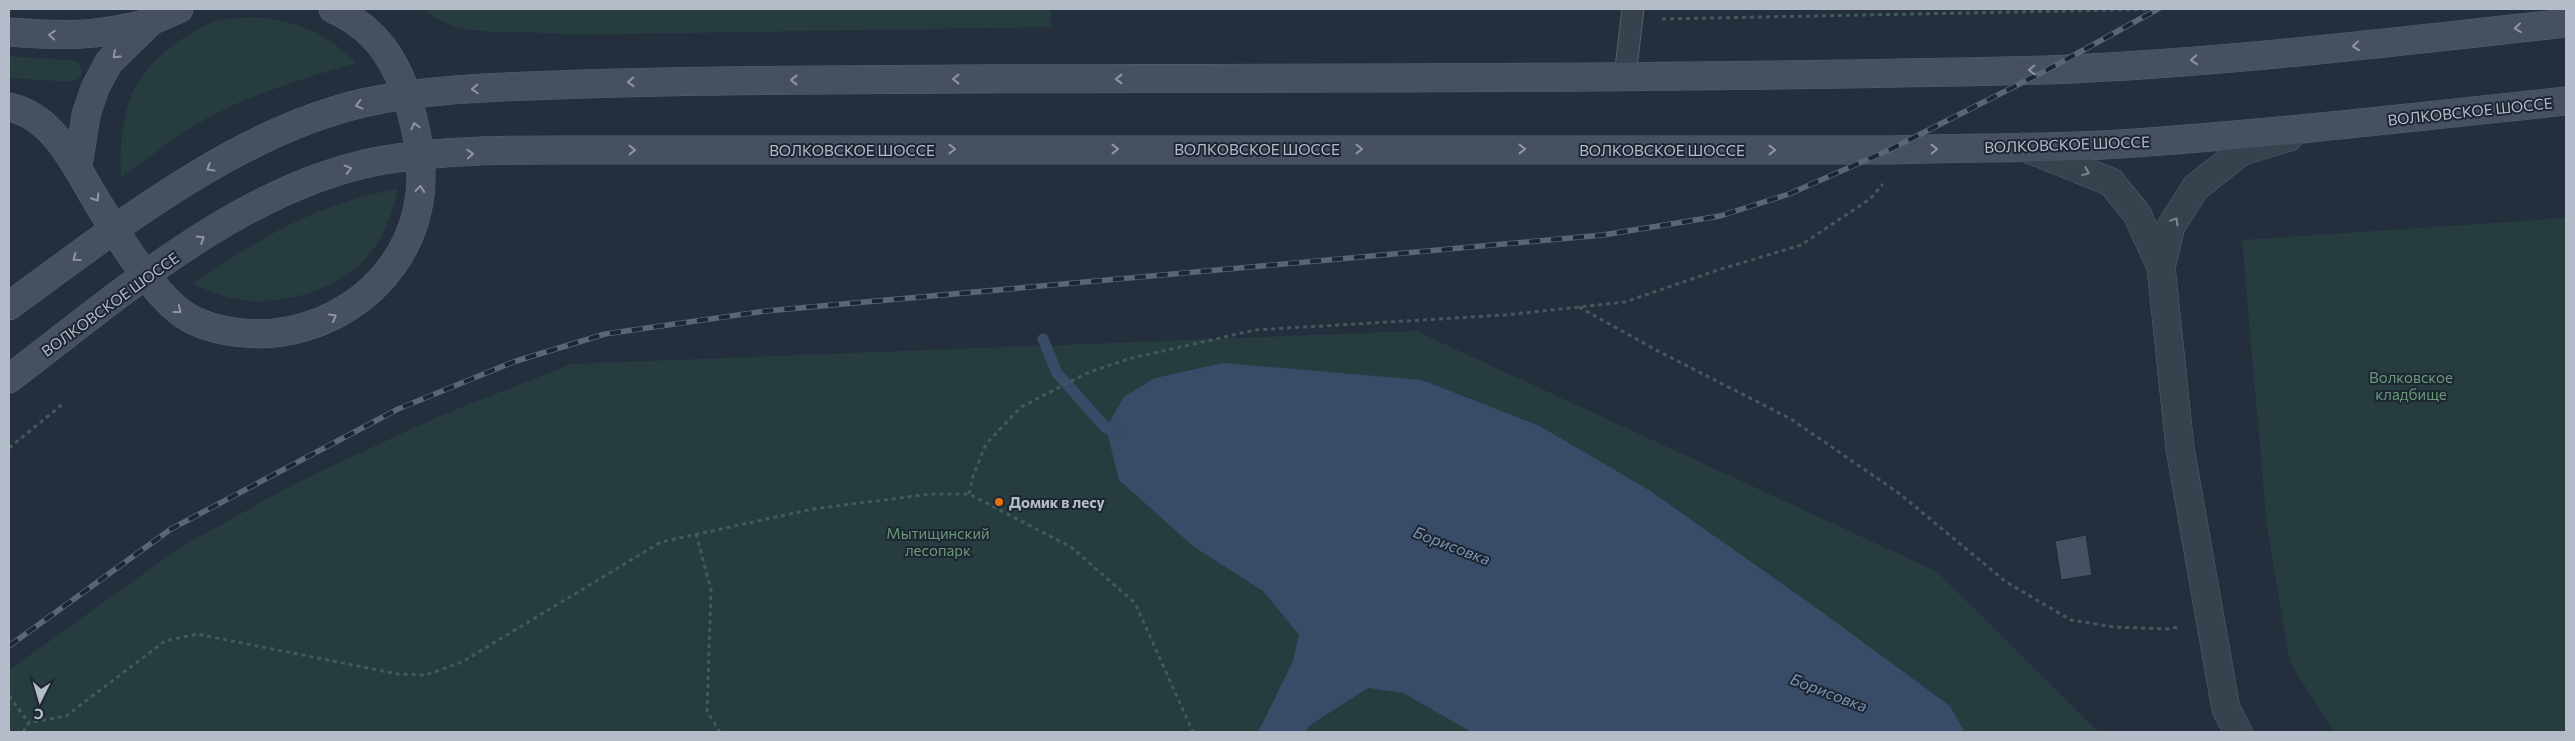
<svg xmlns="http://www.w3.org/2000/svg" width="2575" height="741" font-family="Commissioner,sans-serif">
<style>
.green{fill:#263c3f}
.water{fill:#394c67}
.lines{fill:none;stroke-linecap:round;stroke-linejoin:round}
.stream{stroke:#394c67;stroke-width:11}
.building{fill:#455162;stroke:#1f2835}
.lane-casing{stroke:#565f6c;stroke-width:23}
.street-casing{stroke:#565f6c;stroke-width:29}
.secondary-casing{stroke:#565f6c;stroke-width:29}
.path{stroke:#44595c;stroke-width:3;stroke-dasharray:4 4;stroke-linecap:butt}
.lane{stroke:#38414e;stroke-width:21}
.street{stroke:#38414e;stroke-width:28}
.secondary{stroke:#465061;stroke-width:28}
.rail-casing{stroke:#5a6575;stroke-width:5.5}
.rail{stroke:#1d2633;stroke-width:4;stroke-dasharray:11;stroke-linecap:butt}
.oneway{stroke:#8e96a5}
.oneway2{stroke:#7c8592}
.food-dot{fill:#e8710a;stroke:#1d2633;stroke-width:2}
.labels{text-anchor:middle;dominant-baseline:central;stroke-width:4;stroke-linejoin:round;paint-order:stroke}
.street-label{font-size:15px;fill:#b4bcc9;stroke:#1d2633}
.park-label{font-size:15px;fill:#6b9a76;stroke:#1d2633}
.poi-label{font-size:15px;font-weight:bold;fill:#b4bcc9;stroke:#1d2633;text-anchor:start}
.water-label{font-size:16px;font-style:italic;fill:#7c92b1;stroke:#1d2633}
</style>
<rect width="100%" height="100%" fill="#242f3e"/>
<path class="green" d="M423,9H1050L1051,27L567,35C521,28 460,42 423,9Z
M253,17C298,22 323,30 356,63C315,75 275,87 236,104C194,122 157,151 121,178C120,149 121,118 133,91C147,62 190,27 222,20C232,18 243,18 253,17Z
M9,56L77,61L82,70L81,76L72,82L9,78Z
M398,189C393,209 387,228 376,245C352,282 302,301 260,301C236,302 214,293 193,284C259,238 318,203 398,189Z
M2566,218V732H2334L2290,662L2267,527L2242,240Z
M1416,331L1936,571L2099,732H1965L1950,706L1649,490L1540,426L1422,380L1194,547L1263,591L1299,635L1292,663L1258,732H9V670L181,547L294,484L437,417L572,364Z
M1368,688L1403,693L1471,732H1306L1309,726Z"/>
<path class="water" d="M1223,363L1422,380L1540,426L1649,490L1811,604L1950,706L1965,732H1471L1403,693L1368,688L1309,726L1306,732H1258L1292,663L1299,635L1263,591L1194,547L1119,480L1106,428L1124,397L1155,378Z"/>
<g class="lines">
<path class="stream" d="M1043,339L1057,373L1106,428L1120,433"/>
</g>
<path class="building" d="M2086,535L2092,575L2061,580L2055,541Z"/>
<g class="lines">
<defs>
<path id="lane" d="M1625,76L1633,9"/>
<path id="street" d="M2024,147L2111,182L2137,214L2161,267L2180,448L2226,709L2238,732
M2161,267L2171,226L2196,187L2242,151L2289,137"/>
<path id="secondary" d="M9,32C62,36 96,37 148,23
M9,107C52,116 73,161 93,195C115,231 147,286 180,312C193,322 212,328 228,331C312,347 401,293 418,207C425,173 419,140 410,107C398,62 376,28 333,9
M78,166L86,115L95,88L109,62L151,21L179,9
M9,306C113,230 236,132 363,103C435,87 510,87 583,84C710,80 836,80 962,79C1324,78 1686,79 2047,70C2221,63 2394,42 2566,23
M9,379C118,296 245,184 384,160C449,149 520,150 585,150H1889C1966,147 2043,149 2119,144C2269,134 2417,117 2566,101"/>
</defs>
<use href="#lane" class="lane-casing"/>
<use href="#street" class="street-casing"/>
<use href="#secondary" class="secondary-casing"/>
<path class="path" d="M1662,19L2166,9
M1579,307L1658,351L1791,419L1900,494L2006,582L2071,620L2114,627L2168,629L2179,627
M9,448L64,403
M969,494L973,476L986,444L1021,407L1087,373L1128,359L1255,330L1505,315L1625,302L1718,270L1801,245L1870,199L1883,184
M696,534L711,590L707,711L720,732
M9,696L29,723
M23,732L29,723L66,716L165,641L197,634L398,674L426,675L462,662L661,542L813,509L931,494H969L1071,547L1135,603L1193,732"/>
<use href="#lane" class="lane"/>
<use href="#street" class="street"/>
<use href="#secondary" class="secondary"/>
<defs>
<path id="rail" d="M9,646L171,529L398,409L513,362L605,334L766,311L1603,235L1720,216L1789,194L1889,150L2047,70L2158,9"/>
</defs>
<use href="#rail" class="rail-casing"/>
<use href="#rail" class="rail"/>
</g>
<defs><path id="oneway-chevron" d="M-2-3.5L2.5 0L-2 3.5" fill="none" stroke-width="1.6" stroke-linecap="round" stroke-linejoin="round" transform="scale(1.25)"/></defs>
<g class="oneway">
<use href="#oneway-chevron" transform="translate(2518 28) rotate(174)"/>
<use href="#oneway-chevron" transform="translate(52 35) rotate(-175)"/>
<use href="#oneway-chevron" transform="translate(2356 46) rotate(174)"/>
<use href="#oneway-chevron" transform="translate(116 55) rotate(137)"/>
<use href="#oneway-chevron" transform="translate(2194 60) rotate(175)"/>
<use href="#oneway-chevron" transform="translate(2032 70) rotate(179)"/>
<use href="#oneway-chevron" transform="translate(956 79) rotate(180)"/>
<use href="#oneway-chevron" transform="translate(1119 79) rotate(180)"/>
<use href="#oneway-chevron" transform="translate(794 80) rotate(180)"/>
<use href="#oneway-chevron" transform="translate(631 82) rotate(178)"/>
<use href="#oneway-chevron" transform="translate(475 89) rotate(177)"/>
<use href="#oneway-chevron" transform="translate(359 105) rotate(165)"/>
<use href="#oneway-chevron" transform="translate(415 126) rotate(-103)"/>
<use href="#oneway-chevron" transform="translate(952 149)"/>
<use href="#oneway-chevron" transform="translate(1115 149)"/>
<use href="#oneway-chevron" transform="translate(1359 149)"/>
<use href="#oneway-chevron" transform="translate(1522 149)"/>
<use href="#oneway-chevron" transform="translate(1934 149) rotate(-1)"/>
<use href="#oneway-chevron" transform="translate(632 150)"/>
<use href="#oneway-chevron" transform="translate(1772 150)"/>
<use href="#oneway-chevron" transform="translate(470 154) rotate(-3)"/>
<use href="#oneway-chevron" transform="translate(210 168) rotate(149)"/>
<use href="#oneway-chevron" transform="translate(348 169) rotate(-15)"/>
<use href="#oneway-chevron" transform="translate(420 189) rotate(-85)"/>
<use href="#oneway-chevron" transform="translate(96 198) rotate(58)"/>
<use href="#oneway-chevron" transform="translate(201 239) rotate(-32)"/>
<use href="#oneway-chevron" transform="translate(76 258) rotate(144)"/>
<use href="#oneway-chevron" transform="translate(178 310) rotate(38)"/>
<use href="#oneway-chevron" transform="translate(333 317) rotate(-29)"/>
</g>
<g class="oneway2">
<use href="#oneway-chevron" transform="translate(2086 172) rotate(22)"/>
<use href="#oneway-chevron" transform="translate(2175 221) rotate(-59)"/>
</g>
<circle class="food-dot" cx="999" cy="502" r="5"/>
<g class="labels">
<g class="street-label">
<text transform="translate(2470 111) rotate(-6)">ВОЛКОВСКОЕ ШОССЕ</text>
<text transform="translate(2067 144) rotate(-2)">ВОЛКОВСКОЕ ШОССЕ</text>
<text x="1257" y="149">ВОЛКОВСКОЕ ШОССЕ</text>
<text x="852" y="150">ВОЛКОВСКОЕ ШОССЕ</text>
<text x="1662" y="150">ВОЛКОВСКОЕ ШОССЕ</text>
<text transform="translate(110 304) rotate(-36)">ВОЛКОВСКОЕ ШОССЕ</text>
</g>
<g class="park-label">
<text x="2411" y="377">Волковское<tspan x="2411" dy="17">кладбище</tspan></text>
<text x="938" y="533">Мытищинский<tspan x="938" dy="17">лесопарк</tspan></text>
</g>
<g class="poi-label">
<text x="1009" y="502">Домик в лесу</text>
</g>
<g class="water-label">
<text transform="translate(1452 545) rotate(21)">Борисовка</text>
<text transform="translate(1829 692) rotate(21)">Борисовка</text>
</g>
</g>
<rect width="2575" height="741" fill="none" stroke="#b4bcc9" stroke-width="20"/>
<g transform="translate(40 701) rotate(185)" stroke="#1d2633" stroke-width="4" paint-order="stroke">
<path d="M0-4L9 19L0 12L-9 19Z" fill="#b4bcc9"/>
<text y="-8" font-size="14" font-weight="bold" text-anchor="middle" fill="#b4bcc9">С</text>
</g>
</svg>
